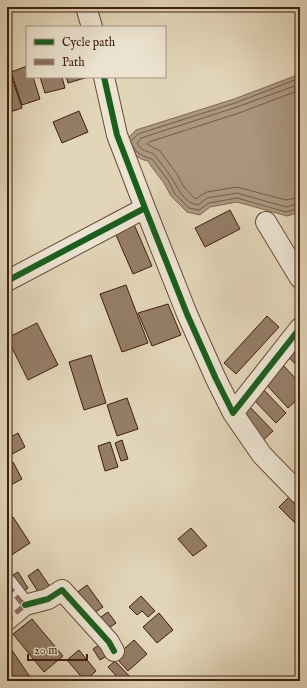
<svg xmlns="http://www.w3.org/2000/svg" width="307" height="688" font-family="'IM FELL English',serif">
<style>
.water{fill:#ab977f;stroke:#806752}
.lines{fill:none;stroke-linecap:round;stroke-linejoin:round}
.shore{stroke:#765a47;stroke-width:1}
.building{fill:#947d67;stroke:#401e0f}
.minor-casing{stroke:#684c39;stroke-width:22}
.minor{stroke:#ece4d1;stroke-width:20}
.quiet{stroke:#8d6e63;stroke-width:5;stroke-dasharray:10 5;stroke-linecap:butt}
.cycleway-casing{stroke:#ece4d1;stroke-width:8}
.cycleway{stroke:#1b5e20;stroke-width:6}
</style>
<rect width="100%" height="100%" fill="#e2d5b8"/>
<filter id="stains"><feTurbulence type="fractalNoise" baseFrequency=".005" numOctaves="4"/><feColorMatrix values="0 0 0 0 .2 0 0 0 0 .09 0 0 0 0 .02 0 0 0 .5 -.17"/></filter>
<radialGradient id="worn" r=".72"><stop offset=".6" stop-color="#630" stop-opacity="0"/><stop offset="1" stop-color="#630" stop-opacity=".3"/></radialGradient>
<path class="water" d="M300,74V212L287,216L237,202L210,207L200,215L187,212L171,196L164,183L151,166L148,161C136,159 131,151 125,141L136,130L234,99Z"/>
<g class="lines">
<path class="shore" d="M300,84L237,107L141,138L137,143C143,155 151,149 156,157C161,163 166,170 171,177C178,187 183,203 198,205L207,198L237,193L286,207L300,203
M300,90L239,113L149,142L147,144L160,151L177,174L184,187L195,199L207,192L237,187L286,200L300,197
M131,141L138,134L235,103L300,78
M133,146L136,151L143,156L152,159L168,180L175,194L189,208L199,210L209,203L237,198L286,212L300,208"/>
</g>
<path class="building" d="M27,66V77H33L40,99L22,105L11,72Z
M10,72L22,108L7,113V73Z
M40,77H62L65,88L45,93Z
M66,77H88L68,83Z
M79,111L88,132L62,143L53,122Z
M230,210L240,229L205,247L195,228Z
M133,222L152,266L133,274L113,228Z
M126,285L148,343L122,352L100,294Z
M168,304L181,335L152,346L138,313Z
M267,316L279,327L236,374L224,363Z
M37,323L58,365L28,380L7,338Z
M300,331V369L281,349Z
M91,355L106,403L84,410L69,362Z
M281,363L300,383V397L288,408L263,381Z
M262,388L286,413L276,423L252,398Z
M127,398L138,429L117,436L107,405Z
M248,405L273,431L258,445L229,422Z
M18,433L25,447L7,457V439Z
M122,440L128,459L121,461L115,443Z
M110,442L118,467L105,471L98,446Z
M13,462L22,479L7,487V465Z
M300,486V528L279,507Z
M13,517L30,543L7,558V521Z
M191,528L207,546L193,556L178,539Z
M38,569L53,591L42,598L28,576Z
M18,572L28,588L19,594L8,578Z
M87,585L103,607L94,613L98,619L108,612L116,623L95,638L67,600Z
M141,596L155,611L148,617L142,611L137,615L129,607Z
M159,613L173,630L157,643L143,627Z
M32,619L63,656L44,672L13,634Z
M134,640L147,654L128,671L115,657Z
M105,641L113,652L100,660L93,649Z
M7,643L30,677L23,681H7Z
M79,650L96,671L85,681L67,660Z
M115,661L134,681H121L108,667Z"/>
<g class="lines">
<defs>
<path id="minor" d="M86,7L92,27
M104,77L117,135L145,208L187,314L216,379L233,413L300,328
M266,222L300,278
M7,281L145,208
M233,413L262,455L300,494
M7,584L20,601L25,605L7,620
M25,605L48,599L62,590L109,642L114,651"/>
</defs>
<use href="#minor" class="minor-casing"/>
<use href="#minor" class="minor"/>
<path class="quiet" d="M7,584L20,601L25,605L7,620"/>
<defs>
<path id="cycleway" d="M104,77L117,135L145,208L187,314L216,379L233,413L300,328
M7,281L145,208
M25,605L48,599L62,590L109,642L114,651"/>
</defs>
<use href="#cycleway" class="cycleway-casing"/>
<use href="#cycleway" class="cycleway"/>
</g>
<rect width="307" height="688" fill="none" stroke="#e2d5b8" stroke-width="24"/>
<rect x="8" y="8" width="291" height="672" fill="none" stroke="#401e0f" stroke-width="2"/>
<rect x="12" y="12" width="283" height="664" fill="none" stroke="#401e0f"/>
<rect x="26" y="26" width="140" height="52" fill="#ece4d1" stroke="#a79583"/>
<rect x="34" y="39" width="20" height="6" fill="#1b5e20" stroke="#a79583"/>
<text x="62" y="46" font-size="12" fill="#401e0f">Cycle path</text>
<rect x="34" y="59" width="20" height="6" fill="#8d6e63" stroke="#a79583"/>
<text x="62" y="66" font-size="12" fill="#401e0f">Path</text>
<path d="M28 654v6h59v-6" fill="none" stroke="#401e0f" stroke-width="2"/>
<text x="34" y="654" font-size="12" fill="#401e0f" stroke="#ece4d1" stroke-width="3" paint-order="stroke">20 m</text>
<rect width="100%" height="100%" filter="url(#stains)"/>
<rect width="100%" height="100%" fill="url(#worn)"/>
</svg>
